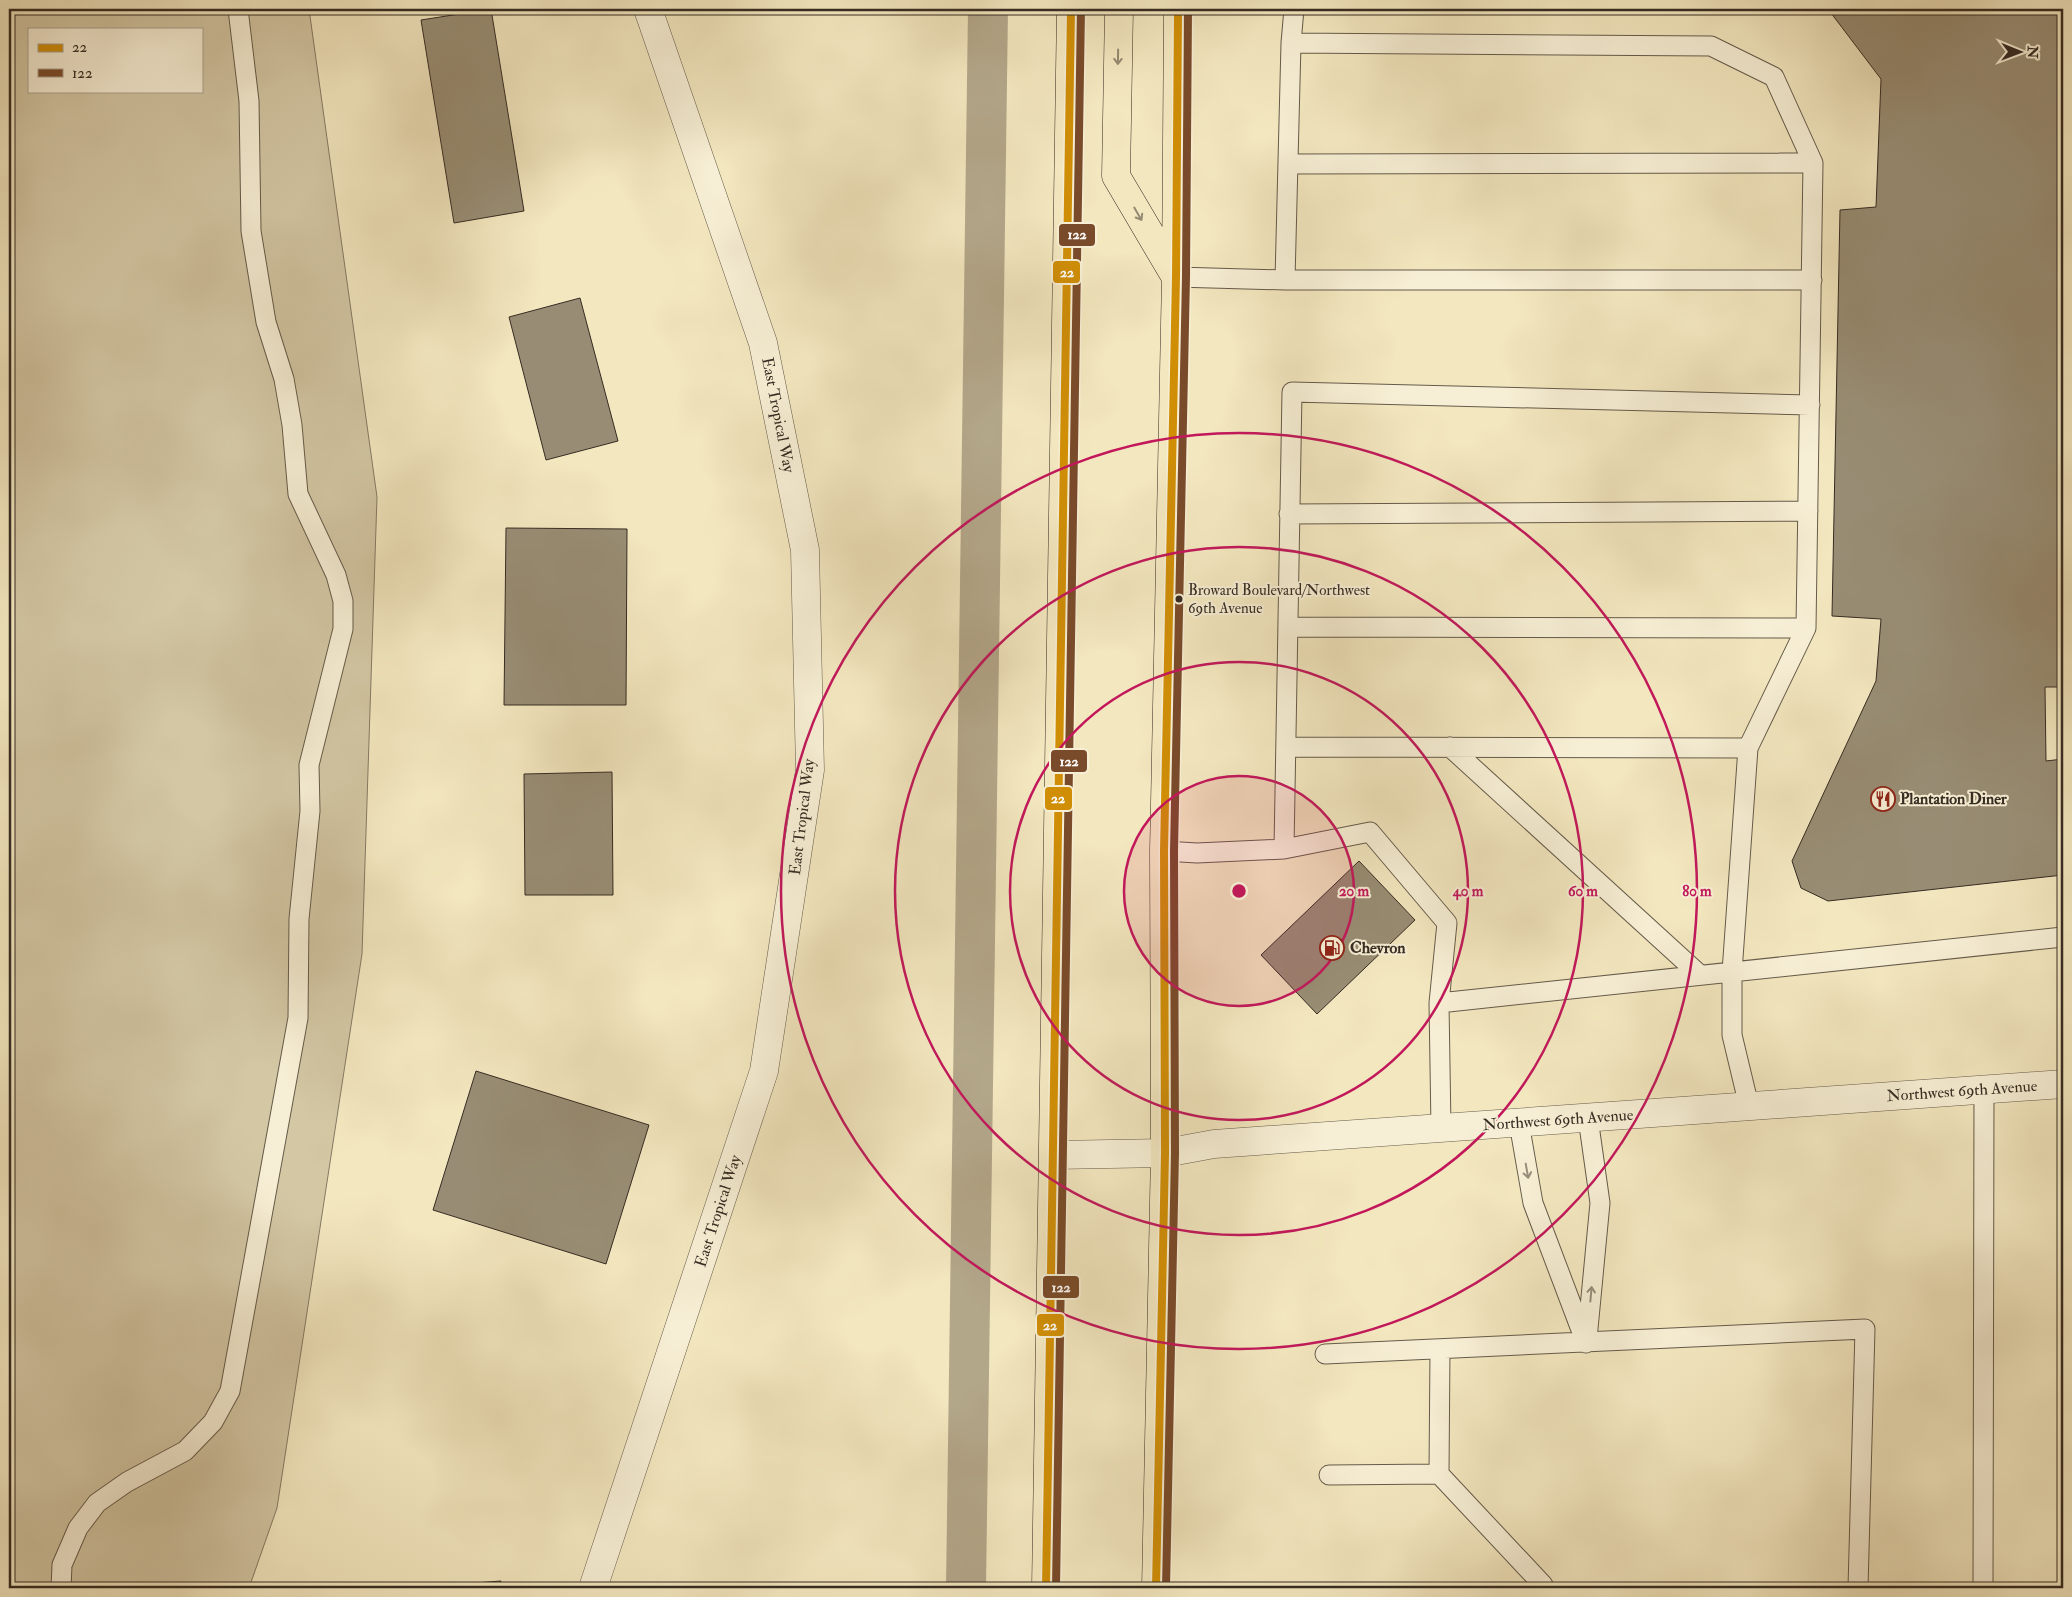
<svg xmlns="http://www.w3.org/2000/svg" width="2072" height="1597" font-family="'IM FELL Double Pica',serif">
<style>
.green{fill:#d3c7a4;stroke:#847a64;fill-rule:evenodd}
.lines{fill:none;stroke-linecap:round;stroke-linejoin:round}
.canal{stroke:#b3a78a;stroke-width:40}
.building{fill:#988d74;stroke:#362c23}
.lane-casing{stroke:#655b4a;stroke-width:21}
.street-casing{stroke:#655b4a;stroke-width:29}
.primary-casing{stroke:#362c23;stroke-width:29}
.lane{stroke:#f7efd5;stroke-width:19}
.street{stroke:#f7efd5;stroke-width:28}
.primary{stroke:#f3e7bf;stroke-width:28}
.bus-1-casing{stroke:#f7efd5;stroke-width:11}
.bus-2-casing{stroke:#f7efd5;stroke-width:11}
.bus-1{stroke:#d08e07;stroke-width:8}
.bus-2{stroke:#7a4b2a;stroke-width:8}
.oneway{stroke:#948a71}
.oneway2{stroke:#968e7c}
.ring{fill:none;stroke:#c2185b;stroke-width:2.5}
.bus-dot{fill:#362c23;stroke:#f7efd5;stroke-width:2}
.labels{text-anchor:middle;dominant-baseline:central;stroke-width:4;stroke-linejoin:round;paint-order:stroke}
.bus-label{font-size:15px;fill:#362c23;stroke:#f7efd5;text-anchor:start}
.street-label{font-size:16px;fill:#362c23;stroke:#f7efd5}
.poi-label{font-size:16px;font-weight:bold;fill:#362c23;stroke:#f7efd5;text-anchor:start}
.centre{fill:#c2185b;stroke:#f7efd5;stroke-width:2.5}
.ring-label{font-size:15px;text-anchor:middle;font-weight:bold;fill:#c2185b;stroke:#f7efd5;stroke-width:4;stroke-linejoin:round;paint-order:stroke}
.line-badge{stroke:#f7efd5;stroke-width:2}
.badge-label{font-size:14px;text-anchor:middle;font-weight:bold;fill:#fff}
</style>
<rect width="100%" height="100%" fill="#f3e7bf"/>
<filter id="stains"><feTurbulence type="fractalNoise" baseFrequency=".004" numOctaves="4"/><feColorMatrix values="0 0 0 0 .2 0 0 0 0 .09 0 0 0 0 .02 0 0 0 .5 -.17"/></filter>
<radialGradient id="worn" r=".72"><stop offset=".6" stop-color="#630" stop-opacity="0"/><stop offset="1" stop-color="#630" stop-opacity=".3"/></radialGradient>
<path class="green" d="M9,9H309L377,497L362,954L277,1508L249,1588H9ZM29,29H201V91H29Z"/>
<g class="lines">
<path class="canal" d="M966,1588L988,9"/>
</g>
<path class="building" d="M491,9L524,211L454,223L421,20Z
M1828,9H2062L2063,687H2045L2046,761L2063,759V875L1828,901L1801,888L1792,861L1876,681L1881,619L1832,616L1840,210L1876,207L1881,79Z
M580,298L618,441L546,460L509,317Z
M506,528L627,529L626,705H504Z
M612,772L613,895H525L524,774Z
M1359,861L1415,920L1317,1014L1261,955Z
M476,1071L649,1125L606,1264L433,1210Z
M501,1581L499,1588H410Z"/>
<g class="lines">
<defs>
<path id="lane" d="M1291,43L1294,9
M1288,164L1813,163
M1176,277L1285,280L1291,43L1711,46L1774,77L1813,163L1806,628L1748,748L1732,972V1035L1749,1106
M1285,280H1812
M1289,514L1808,511
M1288,627L1806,628
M1286,747L1748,748
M1450,747L1700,975
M1284,849L1292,392L1810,405
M1164,851L1197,853L1284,849L1370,832L1447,923L1439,1003
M1519,1123L1533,1203L1586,1343
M1441,1128L1439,1003L2063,937
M1587,1339L1600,1203L1588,1118
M1440,1349L1439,1474L1543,1585V1588
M1325,1354L1865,1329L1858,1588
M1329,1475L1439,1474
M61,1588L62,1565L78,1528L97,1503L127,1482L185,1451L213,1422L230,1391L298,1018L299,919L310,811L309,765L343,629V601L336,575L298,494L292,425L284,379L266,322L251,231L249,101L238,9
M1983,1588L1984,1090"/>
<path id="street" d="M1054,1155L1165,1153L1214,1144L2063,1084
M593,1588L764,1071L810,770L805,550L763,343L648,9"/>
<path id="primary" d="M1119,9L1116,176L1175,276
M1046,1588L1071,9
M1156,1588L1165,1153L1164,851L1176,277L1178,9"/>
</defs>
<use href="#lane" class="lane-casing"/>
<use href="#street" class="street-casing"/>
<use href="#primary" class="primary-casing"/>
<use href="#lane" class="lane"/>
<use href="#street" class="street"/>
<use href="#primary" class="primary"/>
<defs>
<path id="bus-1" d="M1046,1588L1071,9
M1156,1588L1165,1153L1164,851L1176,277L1178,9"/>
<path id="bus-2" d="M1056,1588L1081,9
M1166,1588L1175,1153L1174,851L1186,277L1188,9"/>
</defs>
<use href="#bus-1" class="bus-1-casing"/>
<use href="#bus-2" class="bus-2-casing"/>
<use href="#bus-1" class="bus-1"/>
<use href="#bus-2" class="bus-2"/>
</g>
<defs><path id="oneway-shaft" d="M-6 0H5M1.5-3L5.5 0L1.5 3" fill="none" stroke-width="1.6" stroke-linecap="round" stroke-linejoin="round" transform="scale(1.25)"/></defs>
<g class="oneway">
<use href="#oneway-shaft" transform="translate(1118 57) rotate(91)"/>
<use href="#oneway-shaft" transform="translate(1138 214) rotate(60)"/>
</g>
<g class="oneway2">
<use href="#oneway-shaft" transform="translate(1527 1171) rotate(80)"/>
<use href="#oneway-shaft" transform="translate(1591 1294) rotate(-85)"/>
</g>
<circle cx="1239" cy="891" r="115" fill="#c2185b" fill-opacity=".12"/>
<g class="ring">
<circle cx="1239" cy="891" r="115"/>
<circle cx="1239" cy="891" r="229"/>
<circle cx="1239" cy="891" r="344"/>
<circle cx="1239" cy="891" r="458"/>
</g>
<defs>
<symbol id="restaurant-ring" viewBox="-11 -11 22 22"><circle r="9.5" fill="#f7efd5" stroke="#8f2418" stroke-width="1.5"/><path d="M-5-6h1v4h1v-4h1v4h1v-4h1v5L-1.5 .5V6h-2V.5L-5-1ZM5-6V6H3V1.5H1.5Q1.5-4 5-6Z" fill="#8f2418"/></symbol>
<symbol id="fuel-ring" viewBox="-11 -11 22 22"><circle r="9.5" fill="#f7efd5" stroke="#8f2418" stroke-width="1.5"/><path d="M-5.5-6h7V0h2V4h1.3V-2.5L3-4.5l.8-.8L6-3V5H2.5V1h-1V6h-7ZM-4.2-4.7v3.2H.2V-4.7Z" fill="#8f2418"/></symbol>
</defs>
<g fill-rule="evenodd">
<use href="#restaurant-ring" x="1869" y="785" width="28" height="28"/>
<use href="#fuel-ring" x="1318" y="934" width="28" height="28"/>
</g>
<circle class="bus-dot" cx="1179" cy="599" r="4.5"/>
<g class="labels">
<g class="bus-label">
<text x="1188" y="590">Broward Boulevard/Northwest<tspan x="1188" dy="18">69th Avenue</tspan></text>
</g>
<g class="street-label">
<text transform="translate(778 415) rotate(79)">East Tropical Way</text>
<text transform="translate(802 817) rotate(-83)">East Tropical Way</text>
<text transform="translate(1962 1091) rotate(-4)">Northwest 69th Avenue</text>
<text transform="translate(1558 1120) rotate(-4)">Northwest 69th Avenue</text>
<text transform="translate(718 1211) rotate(-72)">East Tropical Way</text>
</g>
<g class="poi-label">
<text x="1900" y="799">Plantation Diner</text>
<text x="1350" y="948">Chevron</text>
</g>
</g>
<circle cx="1239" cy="891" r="8" class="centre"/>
<g class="ring-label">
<text x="1354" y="896">20 m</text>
<text x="1468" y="896">40 m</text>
<text x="1583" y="896">60 m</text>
<text x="1697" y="896">80 m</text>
</g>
<g class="line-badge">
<rect x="1058" y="223" width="38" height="24" rx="5" fill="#7a4b2a"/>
<rect x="1052" y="260" width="29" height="24" rx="5" fill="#d08e07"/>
<rect x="1050" y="749" width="38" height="24" rx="5" fill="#7a4b2a"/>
<rect x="1044" y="786" width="29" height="25" rx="5" fill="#d08e07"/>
<rect x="1042" y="1275" width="38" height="24" rx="5" fill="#7a4b2a"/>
<rect x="1036" y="1313" width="29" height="24" rx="5" fill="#d08e07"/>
</g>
<g class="badge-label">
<text x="1077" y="239">122</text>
<text x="1067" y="277">22</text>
<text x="1069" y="766">122</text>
<text x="1058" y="803">22</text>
<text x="1061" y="1292">122</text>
<text x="1050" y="1330">22</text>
</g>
<rect width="2072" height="1597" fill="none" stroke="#f3e7bf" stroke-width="30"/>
<rect x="10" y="10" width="2052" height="1577" fill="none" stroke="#362c23" stroke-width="2.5"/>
<rect x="15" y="15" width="2042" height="1567" fill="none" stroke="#362c23"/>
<rect x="28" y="28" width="175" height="65" fill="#f7efd5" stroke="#aaa18e"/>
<rect x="38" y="44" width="25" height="8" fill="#d08e07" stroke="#aaa18e"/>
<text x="72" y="52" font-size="15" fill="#362c23">22</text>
<rect x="38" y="69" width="25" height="8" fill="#7a4b2a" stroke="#aaa18e"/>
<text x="72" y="78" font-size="15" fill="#362c23">122</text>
<g transform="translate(2020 52) rotate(91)" stroke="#f7efd5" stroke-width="4" paint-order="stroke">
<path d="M0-4L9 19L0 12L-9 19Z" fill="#362c23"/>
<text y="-8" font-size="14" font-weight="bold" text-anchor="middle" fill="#362c23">N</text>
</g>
<rect width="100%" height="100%" filter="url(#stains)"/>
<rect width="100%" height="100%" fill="url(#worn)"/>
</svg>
